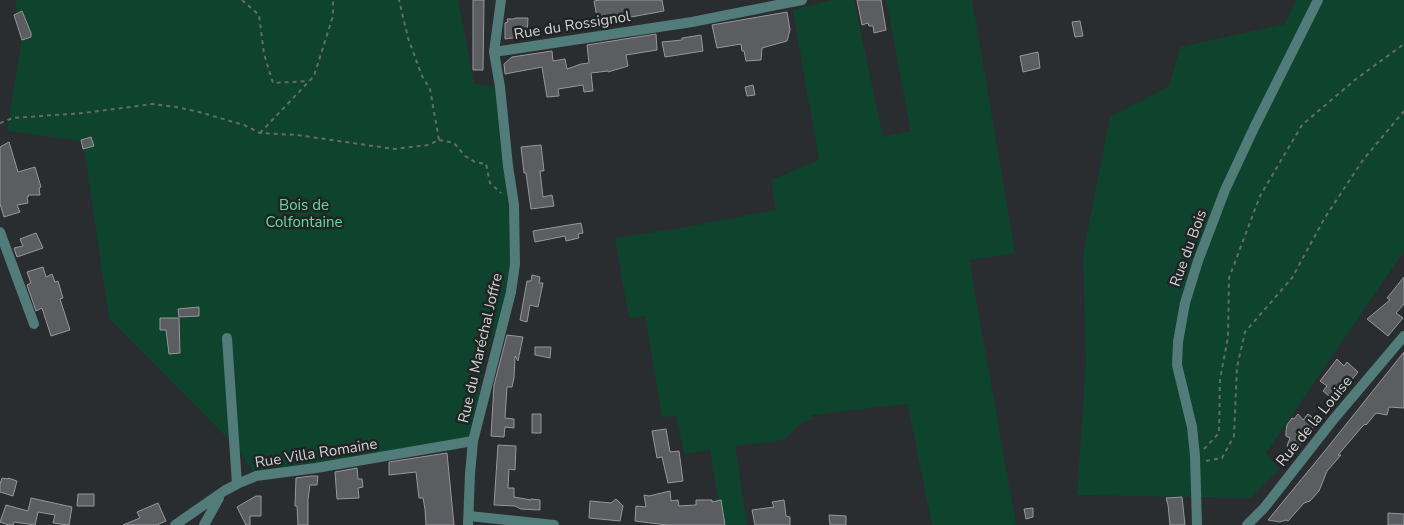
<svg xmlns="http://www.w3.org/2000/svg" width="1404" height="525" font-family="'Nunito Sans',sans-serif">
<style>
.green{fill:#0e432e}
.building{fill:#5b5d60;stroke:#95989c}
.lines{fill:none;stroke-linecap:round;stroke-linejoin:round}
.path{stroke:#676a6c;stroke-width:2;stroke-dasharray:4 4;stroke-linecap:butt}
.minor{stroke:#527c7a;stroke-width:10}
.tertiary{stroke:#527c7a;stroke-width:10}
.labels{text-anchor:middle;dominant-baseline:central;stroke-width:5;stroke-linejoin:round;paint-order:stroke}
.street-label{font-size:15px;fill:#d0d2d3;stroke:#202425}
.park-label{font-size:15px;fill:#62dba7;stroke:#202425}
</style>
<rect width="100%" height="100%" fill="#2a2d2f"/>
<path class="green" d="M15,0H458L474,84L500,87L508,166L511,292L484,359L473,441L256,476L239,450L109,318L83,141L7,131L22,37Z
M832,0H854L883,137L911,131L886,0H972L1015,253L969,260L1016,525H932L908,404L811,415L812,420L803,421L784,440L735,446L747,525H722L710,450L684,454L677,416L662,417L645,316L629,318L615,238L675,229L776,210L771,180L819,160L793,10Z
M1296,0H1404V251L1266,453L1279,469L1250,498L1077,495L1086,361L1083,255L1110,117L1169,86L1180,47L1285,24Z"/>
<path class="building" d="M473,0H484L483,70H473Z
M600,0H662L664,11L598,23L594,1Z
M857,0H881L886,30L874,33L873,26H869L868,23L862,25Z
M22,11L31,33V37L22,40L14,15Z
M787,12L790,30L787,41L762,48L761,60L746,61L744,51H742L741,44L717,48L712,25Z
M515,18H528L527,36L505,39V23L508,22L507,19H514Z
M1080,21L1083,36L1075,37L1072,22Z
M656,34L657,50L626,55L628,66L608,72V71L591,73L593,91L584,92L583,85L558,89L559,96L547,97L542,67L505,74L504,64L512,57L552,51L553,61L565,59L567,69L581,64L589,63L587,45Z
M701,35L703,51L665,57L662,42L682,40V38Z
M1038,52L1040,68L1023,72L1020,56Z
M753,85L755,95L747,96L745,87Z
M91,137L94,146L83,149L81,140Z
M9,142L18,172L35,167L41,187L39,188L40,195H28L29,196L27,197L28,203L17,205L20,212L4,217L0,204V147Z
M541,145L544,171H540L543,197L552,195L554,206L531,209L526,173H524L521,147Z
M581,223L583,233L578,234L579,238L566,241L565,236L535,242L533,231Z
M36,233L43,248L17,257L14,248L23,246L20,239Z
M43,267L46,277L52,274L55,282L58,281L63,298L60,299L70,330L51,336L42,308L36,311L27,285L31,283L27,272Z
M532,275L540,277L539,283H543L538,307L530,305L527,322L520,320L527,281H531Z
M1404,277V304L1396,313L1403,318L1388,336L1367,319L1390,300L1387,298Z
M199,307V316L179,317L178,309Z
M160,318H179L180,353L169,354L166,330H160Z
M507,335L523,337L518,361L515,356L514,378L512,387H507L505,418L514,419V428L505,427L504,437L491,436L494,385Z
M535,347H551L550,358L535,355Z
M1404,352V408L1389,407L1387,415L1376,413L1366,425L1365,424L1361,428L1338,455H1341L1327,471L1319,491L1310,501L1304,503L1288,521L1286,520L1280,522L1268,520L1328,447Z
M1337,359L1344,366L1347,362L1358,372L1335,401L1323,391L1327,386L1320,381Z
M532,414H541V433H532Z
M1298,414L1303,420L1308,414L1316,420L1313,425L1314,426L1294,452L1287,446L1290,438L1286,436V431L1287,425L1292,418L1294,419Z
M666,429L670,452L679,451L683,481L668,483L662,457L657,458L652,431Z
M498,445L516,446L515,470L509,469L508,488H514V497L531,500V499L540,500V510L521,509L515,506L494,505Z
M447,453L454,525H426L425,509L423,498H419L416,472L389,475V462Z
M357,468L358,479H362L363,487L358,488L359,498L337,499L335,472Z
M311,476H318L317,485H310L308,499V525H298L297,506H295L296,478Z
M2,478L8,479V478L17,481L13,496L0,492V484Z
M670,491L671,501L678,500L679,506L696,505V500H712V502L721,500L725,525H667L635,521L636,506L646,507L644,495L649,496Z
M78,494H94V506H77Z
M256,496H261V516H250V525H246L237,507Z
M1182,497L1185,525H1170L1168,505L1166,498Z
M31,498L72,507L69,525L53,523L55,515L38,512L35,525L14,522L13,525H9L0,522L6,505L28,511Z
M616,499L623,506L620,521L589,518L590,501L611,503Z
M784,500L786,516L790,517V525H755L752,510L774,507L772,502Z
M158,503L166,521L157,525H123L140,518L137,512Z
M1033,508V517L1026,519L1024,509Z
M1388,513L1404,514V525H1388Z
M829,515L846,516V525H830Z"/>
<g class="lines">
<path class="path" d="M242,0L259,15L264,54L273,83L309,81
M0,123L13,118L84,113L153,104L176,107L199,112L244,125L260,133L297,135L394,149L428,145L439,140L430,89L422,76L408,38L399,0
M260,133L314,76L333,16V0
M439,140L454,143L465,156L475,162L486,164L490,183L501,193
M1204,449L1219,433L1220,379L1228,337L1229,278L1260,196L1302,125L1356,79L1404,44
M1206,461L1222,458L1234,436L1237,367L1245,332L1292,278L1324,219L1363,160L1404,111"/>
<path class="minor" d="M494,52L692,22L802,0
M0,232L34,324
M227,338L237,484
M469,516L554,525
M175,525L224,491L237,484L256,476L316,468L473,441
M204,525L219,498
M1197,525L1195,456L1192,427L1177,365L1178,342L1185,303L1198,261L1225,190L1254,128L1318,0
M1247,525L1264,508L1333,420L1404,336"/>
<path class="tertiary" d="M468,525L470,474L473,441L511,292L515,264L514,205L508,166L500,87L494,52L501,0"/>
</g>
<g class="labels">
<g class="street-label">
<text transform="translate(572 25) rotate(-9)">Rue du Rossignol</text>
<text transform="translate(1188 248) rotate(-70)">Rue du Bois</text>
<text transform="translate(480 348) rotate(-77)">Rue du Maréchal Joffre</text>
<text transform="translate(1314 421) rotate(-51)">Rue de la Louise</text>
<text transform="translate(316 453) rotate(-9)">Rue Villa Romaine</text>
</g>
<g class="park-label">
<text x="304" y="205">Bois de<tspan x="304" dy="17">Colfontaine</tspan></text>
</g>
</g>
</svg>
